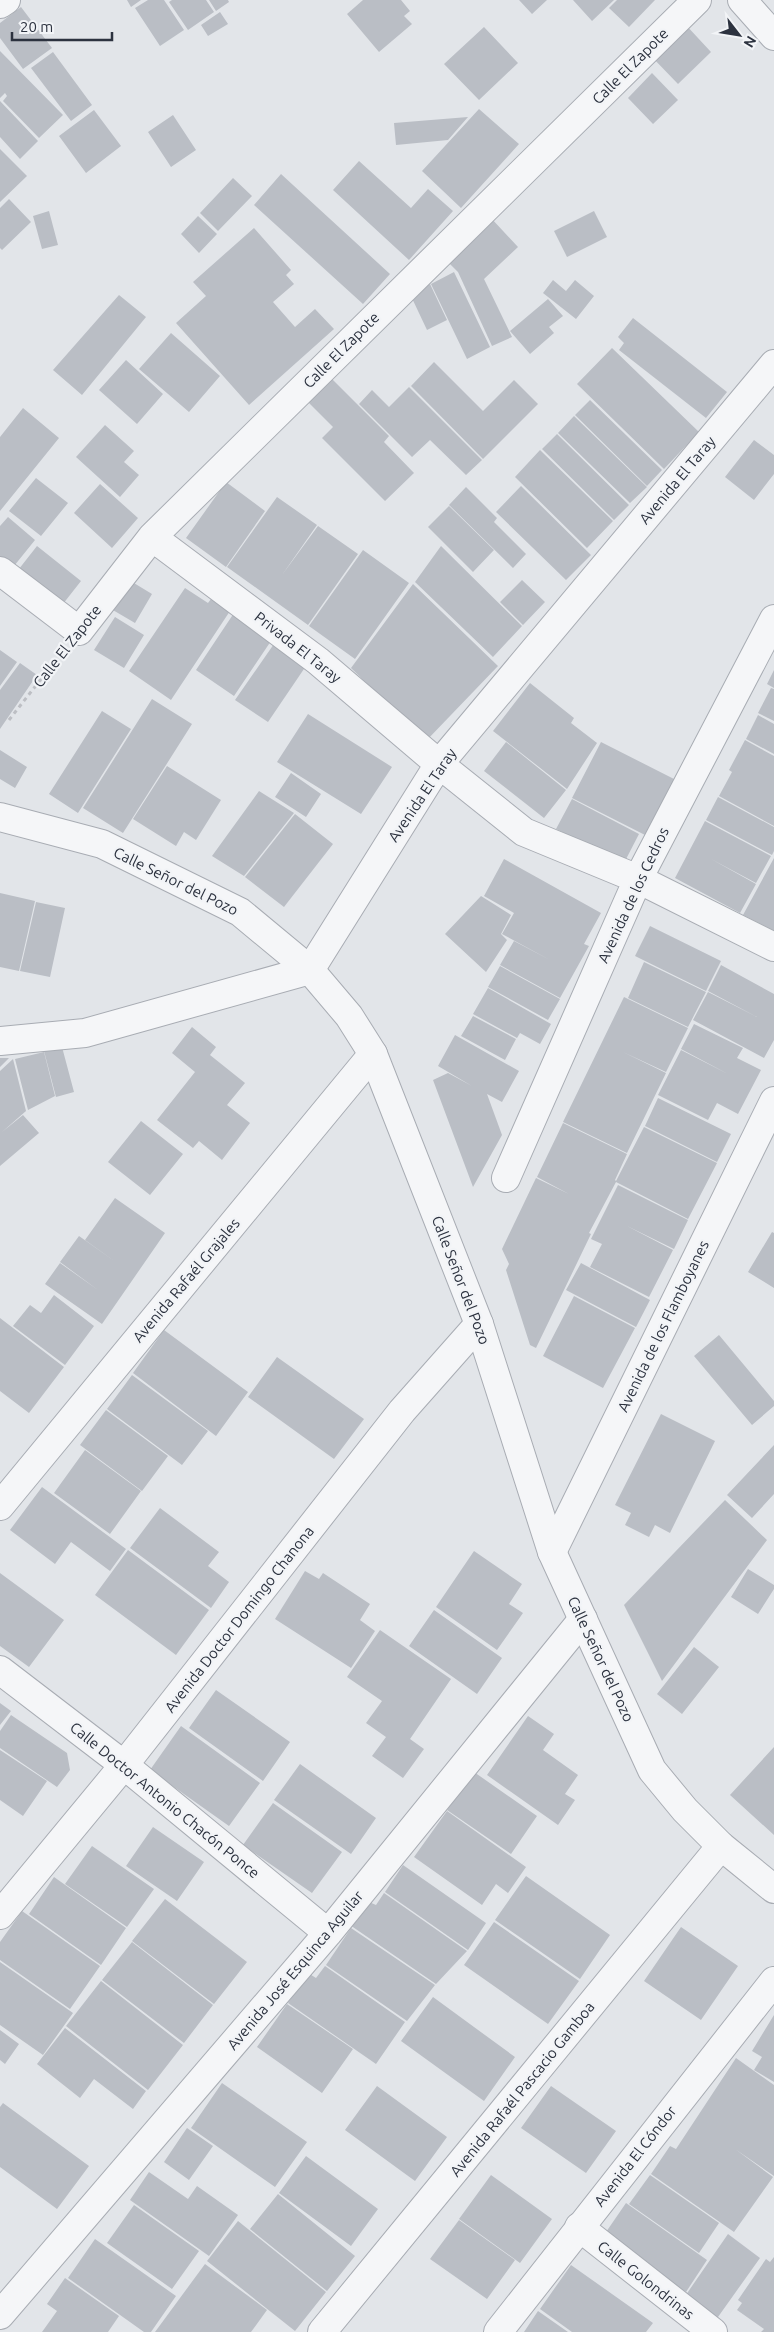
<svg xmlns="http://www.w3.org/2000/svg" width="774" height="2332" font-family="Ubuntu,sans-serif">
<style>
.building{fill:#babec5}
.lines{fill:none;stroke-linecap:round;stroke-linejoin:round}
.minor-casing{stroke:#a8acb3;stroke-width:30}
.tertiary-casing{stroke:#a8acb3;stroke-width:30}
.path{stroke:#bdbfc4;stroke-width:3;stroke-dasharray:4 4;stroke-linecap:butt}
.minor{stroke:#f5f6f8;stroke-width:28}
.tertiary{stroke:#f5f6f8;stroke-width:28}
.labels{text-anchor:middle;dominant-baseline:central;stroke-width:4.5;stroke-linejoin:round;paint-order:stroke}
.street-label{font-size:15px;fill:#2c323f;stroke:#f2f4f7}
</style>
<rect width="100%" height="100%" fill="#e2e5e9"/>
<path class="building" d="M127,0H141L131,7Z
M148,0H164L184,30L160,46L135,8Z
M172,0H206L214,12L188,30L169,2Z
M209,0H228L229,2L216,11Z
M363,0H401L410,11L404,16L412,24L379,52L347,14Z
M519,0H547L532,14Z
M573,0H614L592,21Z
M617,0H655L629,27L609,8Z
M21,7L52,48L23,69L0,38V23Z
M220,12L228,24L208,36L201,25Z
M685,24L711,52L678,84L651,56Z
M484,27L518,63L479,100L444,64Z
M0,51L63,115L39,138L3,101L7,96L5,93L0,98Z
M53,52L92,105L71,121L31,68Z
M652,73L678,100L653,124L628,98Z
M0,101L38,141L20,159L0,137Z
M479,109L519,144L461,208L422,171Z
M94,110L121,146L86,173L59,136Z
M173,115L196,150L171,167L148,132Z
M468,117L448,140L396,145L394,123Z
M0,149L27,176L0,202Z
M359,161L411,208L428,189L453,211L409,260L333,190Z
M281,174L390,274L363,304L254,205Z
M233,178L252,196L218,231L200,213Z
M9,199L31,222L2,250L0,248V208Z
M49,211L58,245L42,249L33,216Z
M594,211L607,237L567,257L554,231Z
M198,216L217,234L199,253L181,234Z
M491,218L518,247L484,279L512,337L492,346L458,272L447,261Z
M254,228L291,270L286,275L294,284L273,302L295,327L315,309L334,329L249,405L176,323L206,296L193,282Z
M454,272L490,347L467,359L431,284Z
M553,280L566,291L575,280L594,296L576,319L543,293Z
M430,284L447,320L427,330L410,294Z
M119,295L146,317L82,395L53,370Z
M548,299L563,316L549,327L554,333L530,354L510,331Z
M633,318L727,392L706,418L619,350L624,343L618,337Z
M171,333L220,376L189,412L139,369Z
M612,348L699,432L664,469L577,384Z
M126,360L163,394L137,424L99,390Z
M434,362L483,411L514,380L538,404L483,459L411,386Z
M327,374L389,436L384,442L414,473L385,501L322,438L333,427L304,398Z
M409,387L482,460L466,475L430,440L412,457L359,404L372,390L389,407Z
M590,400L662,470L647,486L575,415Z
M23,408L59,438L0,511V437Z
M574,416L647,487L630,503L558,433Z
M105,425L134,451L124,462L139,475L120,497L76,457Z
M557,434L629,505L614,520L542,449Z
M754,440L774,455V474L754,500L725,477Z
M540,450L613,521L587,548L515,477Z
M36,478L68,503L41,536L9,511Z
M226,482L265,511L226,567L186,538Z
M100,484L138,518L112,548L74,513Z
M521,486L591,555L566,580L496,512Z
M466,487L497,518L494,522L526,554L513,568L449,505Z
M277,497L317,525L282,575L318,526L358,554L308,625L227,567Z
M449,506L494,550L473,572L428,527Z
M8,517L35,540L10,571L0,562V526Z
M37,546L81,581L59,609L15,574Z
M441,546L522,626L493,657L415,582Z
M363,550L409,583L355,659L309,626Z
M124,577L152,594L135,623L106,606Z
M522,580L545,602L523,625L500,602Z
M413,584L498,666L426,741L351,668Z
M185,588L208,603L211,599L230,611L171,700L129,671Z
M234,613L273,638L234,696L196,670Z
M115,617L144,635L124,668L94,650Z
M276,641L308,663L268,722L235,700Z
M0,650L17,662L0,686Z
M20,663L37,675L0,729V690Z
M774,670V688L767,684Z
M530,683L574,718L571,723L597,743L567,789L493,731Z
M771,688L774,689V721L758,713Z
M152,699L192,724L123,833L83,808Z
M102,711L131,729L78,813L49,794Z
M308,714L392,767L361,814L277,762Z
M758,715L774,724V754L746,739Z
M745,740L774,756V826L719,796L732,772L729,770Z
M506,742L566,790L544,818L484,771Z
M601,742L676,780L647,836L572,798Z
M0,750L27,767L15,788L0,779Z
M167,766L221,800L196,840L184,832L176,846L133,819Z
M291,773L321,794L306,817L275,797Z
M259,791L294,813L244,876L212,856Z
M718,797L774,827V851L772,855L706,820Z
M572,799L639,834L624,863L556,829Z
M295,814L333,844L284,907L245,877Z
M705,821L771,856L756,883L711,859L756,884L740,913L675,878Z
M774,858V931L743,915Z
M504,859L601,913L584,944L589,946L560,998L500,965L514,941L550,960L502,934L518,906L514,913L484,896Z
M0,893L35,901L19,971L0,967Z
M481,896L511,915L501,934L507,940L486,972L445,934Z
M36,902L65,908L50,977L20,971Z
M650,926L721,961L706,991L635,956Z
M644,962L706,992L688,1027L628,998Z
M721,965L774,994V1040L764,1058L693,1020L708,992L757,1017L708,991Z
M500,966L560,999L548,1020L488,987Z
M488,988L551,1024L540,1044L520,1033L517,1038L473,1014Z
M624,997L688,1028L666,1072L623,1052L666,1073L627,1153L563,1122Z
M473,1016L516,1039L505,1060L461,1036Z
M694,1024L743,1048L737,1058L761,1070L738,1114L717,1103L708,1120L658,1095L681,1050L728,1074L681,1049Z
M192,1027L216,1047L210,1055L245,1083L227,1105L250,1123L222,1160L199,1141L193,1148L157,1120L195,1072L172,1053Z
M455,1035L519,1071L502,1102L487,1094L502,1135L473,1187L433,1080L448,1073L472,1086L438,1066Z
M62,1047L74,1092L56,1097L44,1051Z
M44,1052L55,1096L28,1110L15,1059Z
M0,1058H9L0,1067Z
M13,1059L26,1111L2,1132L23,1115L39,1133L0,1166V1071Z
M658,1098L731,1134L717,1162L645,1126Z
M141,1121L183,1154L150,1195L108,1162Z
M563,1123L627,1154L615,1180L616,1181L644,1127L717,1163L688,1219L616,1182L589,1233L573,1225L591,1234L536,1348L530,1345L506,1270L509,1264L502,1249L536,1178L569,1194L537,1177Z
M618,1185L688,1220L674,1249L627,1226L673,1250L649,1297L590,1267L602,1244L591,1239Z
M115,1198L165,1233L102,1324L45,1284L60,1263L98,1290L60,1262L79,1236L117,1263L85,1240Z
M772,1232L774,1233V1288L748,1272Z
M581,1263L650,1300L636,1327L566,1290Z
M54,1295L94,1326L65,1365L13,1326L30,1305L41,1313Z
M574,1296L635,1328L603,1388L543,1356Z
M0,1318L64,1367L29,1413L0,1391Z
M164,1330L248,1392L216,1436L133,1373Z
M719,1335L774,1401V1406L752,1425L694,1356Z
M277,1357L364,1419L334,1459L248,1397Z
M132,1375L208,1431L182,1465L107,1409Z
M106,1410L168,1456L142,1491L80,1445Z
M661,1414L715,1441L670,1533L655,1525L649,1537L625,1525L631,1513L615,1505Z
M774,1445V1494L752,1518L727,1495Z
M85,1450L141,1491L110,1534L54,1493Z
M42,1487L126,1549L110,1571L71,1542L55,1564L10,1530Z
M725,1500L767,1540L662,1681L624,1605Z
M160,1508L219,1552L208,1566L229,1582L211,1608L130,1548Z
M128,1550L209,1610L176,1655L95,1595Z
M474,1551L522,1584L509,1604L523,1613L497,1650L436,1607Z
M748,1569L774,1585V1589L758,1614L731,1597Z
M305,1571L319,1579L323,1573L370,1604L360,1620L375,1631L351,1668L275,1619Z
M0,1573L64,1620L29,1667L0,1646Z
M434,1610L502,1658L477,1694L409,1646Z
M380,1630L451,1679L410,1739L424,1749L403,1778L372,1756L386,1737L366,1723L382,1701L347,1677Z
M694,1647L719,1667L682,1714L657,1694Z
M216,1690L290,1742L263,1781L189,1728Z
M0,1703L11,1711L0,1725Z
M11,1715L67,1753L70,1770L57,1787L0,1748V1731Z
M528,1716L554,1734L543,1750L578,1775L565,1794L575,1800L558,1825L487,1775Z
M181,1726L260,1783L229,1826L150,1770Z
M774,1747V1835L730,1795Z
M0,1750L47,1781L23,1816L0,1800Z
M300,1764L376,1818L351,1854L274,1800Z
M474,1772L537,1816L511,1854L447,1810Z
M273,1803L342,1852L312,1893L243,1845Z
M447,1811L526,1867L508,1893L496,1884L482,1905L414,1857Z
M153,1827L204,1862L177,1901L126,1866Z
M92,1846L154,1889L127,1927L65,1884Z
M403,1865L486,1923L468,1950L385,1892Z
M526,1876L610,1935L580,1979L495,1920Z
M54,1877L126,1928L101,1965L29,1914Z
M384,1893L467,1951L436,1984L347,1923L369,1902L376,1905Z
M165,1899L247,1962L214,2004L132,1941Z
M22,1911L100,1966L70,2009L0,1960V1942Z
M494,1922L579,1981L548,2024L464,1965Z
M681,1927L738,1966L701,2020L644,1981Z
M351,1928L435,1985L407,2021L326,1965Z
M132,1942L213,2005L184,2043L102,1980Z
M0,1962L73,2013L43,2055L0,2025Z
M325,1966L405,2022L376,2064L288,2003L308,1973L316,1978Z
M101,1981L183,2045L148,2090L66,2026Z
M433,1997L515,2057L484,2101L401,2041Z
M287,2004L353,2049L322,2093L257,2047Z
M774,2015V2082L754,2070L762,2057L752,2051Z
M65,2028L146,2091L133,2109L94,2079L80,2098L37,2064Z
M0,2030L19,2044L5,2064L0,2060Z
M736,2058L774,2085V2176L735,2149L773,2177L734,2232L651,2174L670,2146L676,2149Z
M222,2083L307,2142L275,2187L191,2128Z
M377,2086L447,2137L415,2181L345,2130Z
M551,2086L616,2131L586,2173L521,2128Z
M3,2103L89,2166L57,2209L0,2167V2107Z
M187,2128L213,2146L189,2180L164,2162Z
M306,2156L378,2209L351,2246L279,2193Z
M149,2172L188,2199L197,2186L238,2215L209,2256L130,2200Z
M491,2175L552,2219L520,2263L459,2219Z
M650,2175L719,2223L699,2253L629,2204Z
M278,2194L355,2256L327,2291L250,2229Z
M626,2203L707,2260L686,2292L604,2235Z
M134,2205L199,2251L172,2289L107,2243Z
M459,2220L515,2260L487,2299L430,2259Z
M238,2221L326,2292L295,2331L207,2261Z
M728,2234L760,2258L713,2324L681,2302Z
M95,2239L176,2296L151,2332H144L68,2278Z
M774,2257V2332H761L764,2329L737,2310L742,2303L738,2300L766,2259L770,2262Z
M205,2264L267,2310L251,2332H155Z
M571,2265L653,2323L646,2332H572L540,2309Z
M65,2278L119,2316L108,2332H42L57,2311L47,2304Z
M538,2311L568,2332H524Z"/>
<g class="lines">
<defs>
<path id="minor" d="M742,0L774,36
M0,4L6,0
M152,537L318,661L439,764L524,832L638,879L774,947
M0,571L79,631L152,537L697,0
M0,1041L85,1033L310,970L439,764L774,364
M506,1178L638,879L774,619
M0,1506L373,1054
M552,1552L774,1101
M0,1670L124,1765L328,1933
M0,1915L124,1765L402,1411L479,1324
M579,2227L713,2332
M0,2315L328,1933L583,1619
M322,2332L721,1846"/>
<path id="tertiary" d="M0,817L102,844L240,912L310,970L349,1016L373,1054L479,1324L552,1552L652,1770L685,1810L721,1846L774,1889
M498,2332L774,1981"/>
</defs>
<use href="#minor" class="minor-casing"/>
<use href="#tertiary" class="tertiary-casing"/>
<path class="path" d="M9,720L59,656"/>
<use href="#minor" class="minor"/>
<use href="#tertiary" class="tertiary"/>
</g>
<g class="labels">
<g class="street-label">
<text transform="translate(630 66) rotate(-45)">Calle El Zapote</text>
<text transform="translate(341 350) rotate(-45)">Calle El Zapote</text>
<text transform="translate(677 480) rotate(-50)">Avenida El Taray</text>
<text transform="translate(67 646) rotate(-52)">Calle El Zapote</text>
<text transform="translate(298 647) rotate(38)">Privada El Taray</text>
<text transform="translate(422 795) rotate(-56)">Avenida El Taray</text>
<text transform="translate(176 881) rotate(26)">Calle Señor del Pozo</text>
<text transform="translate(633 895) rotate(-65)">Avenida de los Cedros</text>
<text transform="translate(186 1280) rotate(-50)">Avenida Rafaél Grajales</text>
<text transform="translate(461 1280) rotate(69)">Calle Señor del Pozo</text>
<text transform="translate(663 1326) rotate(-64)">Avenida de los Flamboyanes</text>
<text transform="translate(239 1619) rotate(-52)">Avenida Doctor Domingo Chanona</text>
<text transform="translate(601 1659) rotate(65)">Calle Señor del Pozo</text>
<text transform="translate(165 1800) rotate(39)">Calle Doctor Antonio Chacón Ponce</text>
<text transform="translate(295 1970) rotate(-50)">Avenida José Esquinca Aguilar</text>
<text transform="translate(522 2089) rotate(-51)">Avenida Rafaél Pascacio Gamboa</text>
<text transform="translate(635 2156) rotate(-52)">Avenida El Cóndor</text>
<text transform="translate(646 2280) rotate(38)">Calle Golondrinas</text>
</g>
</g>
<g transform="translate(739 35) rotate(121)" stroke="#f2f4f7" stroke-width="4" paint-order="stroke">
<path d="M0-4L9 19L0 12L-9 19Z" fill="#2c323f"/>
<text y="-8" font-size="14" font-weight="bold" text-anchor="middle" fill="#2c323f">N</text>
</g>
<path d="M12 32v8h100v-8" fill="none" stroke="#2c323f" stroke-width="2.5"/>
<text x="20" y="32" font-size="15" fill="#2c323f" stroke="#f2f4f7" stroke-width="4" paint-order="stroke">20 m</text>
</svg>
